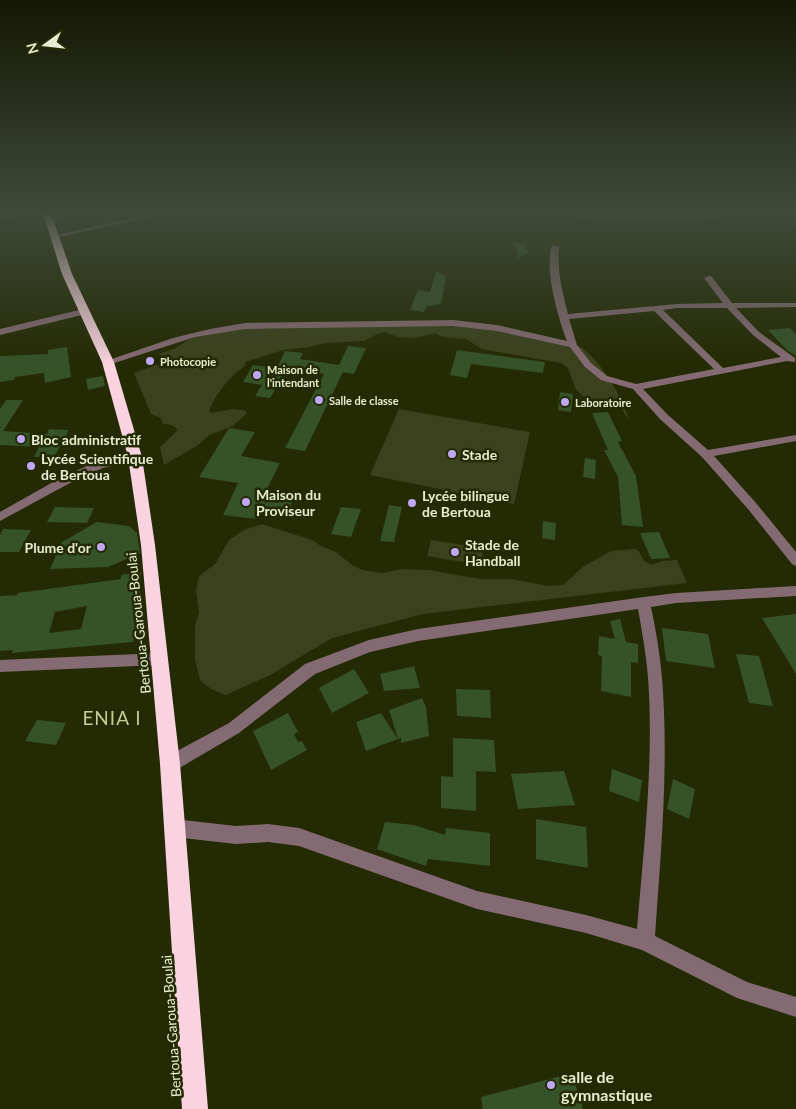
<svg xmlns="http://www.w3.org/2000/svg" width="796" height="1109" font-family="Lato,sans-serif">
<style>
.green{fill:#3b411c}
.building{fill:#355229;fill-rule:evenodd}
.lines{fill:none;stroke-linecap:round;stroke-linejoin:round}
.minor{fill:#846b73;fill-rule:evenodd}
.highway{fill:#f9d3df;fill-rule:evenodd}
.poi-dot{fill:#bfa9f4;stroke:#242a03;stroke-width:2}
.labels{text-anchor:middle;dominant-baseline:central;stroke-width:5;stroke-linejoin:round;paint-order:stroke}
.far-poi-label{font-size:11px;font-weight:bold;fill:#e6ecd0;stroke:#242a03;text-anchor:start}
.poi-label{font-size:14px;font-weight:bold;fill:#e6ecd0;stroke:#242a03;text-anchor:start}
.street-label{font-size:14px;fill:#e6ecd0;stroke:#242a03}
.near-poi-label{font-size:16px;font-weight:bold;fill:#e6ecd0;stroke:#242a03;text-anchor:start}
.near-quarter-label{font-size:19px;letter-spacing:1px;fill:#c2cd97;stroke:#242a03}
</style>
<rect width="100%" height="100%" fill="#242a03"/>
<path class="green" d="M411,325L491,327L581,347C605,366 619,393 630,421L615,400L604,402L584,397L576,390L568,368L561,363L482,349L466,339L443,337L435,333L415,338L398,337L385,332L379,333L364,341L326,343L309,347L283,350L245,362L246,365C230,376 216,393 209,411L212,413L232,409L246,411V414L233,426L209,435L198,445L164,465L160,447L178,430L172,425L163,424L161,418L151,414L134,373L162,363L163,359L159,354L176,348L193,337L225,328Z
M399,409L530,432L514,504L370,475Z
M262,524L312,540L321,546L336,552L352,565L362,570L382,573L403,569L429,570L480,579H512L548,586L563,585L584,566L611,551L633,549L638,550L644,561L652,565L662,561L677,560L687,583L423,614L332,638L270,675L226,695L211,689L200,680L195,660V626L199,612L196,589L199,576L215,564L229,540L244,530Z
M431,540L483,548L481,565L427,556Z"/>
<path class="building" d="M514,243H525L528,253L518,258Z
M436,272L446,276L441,304L427,306L424,312L410,310L418,290L430,292Z
M790,328L796,334V356L787,350L768,330Z
M348,346L366,348L354,374L343,372L305,451L285,448L324,374L295,369L294,371H286L270,398L255,396L262,385L243,382L253,365L277,368L285,351L303,353L300,359L339,365Z
M67,347L71,377L45,383L44,373L15,377L14,380L0,382V356L48,354V350Z
M457,350L545,362L543,373L471,364L467,378L450,375Z
M103,376L105,386L88,390L86,379Z
M560,392L573,394L571,412L558,410Z
M6,400H23L3,431L47,434L49,429L69,430L54,457H34L39,447L0,445V409Z
M608,412L622,441L618,442L636,476L643,527L622,525L618,477L604,450H608L592,413Z
M229,428L255,432L241,456L280,463L267,489L264,499L292,502L287,516L258,513L256,519L223,515L238,483L199,477Z
M585,458L596,460L595,479L583,477Z
M389,505L402,507L394,542L380,541Z
M55,507L94,508L87,523L47,522Z
M341,507L361,509L351,537L331,534Z
M543,521L556,523L555,540L542,538Z
M97,522L129,526L137,533L140,553L108,567L50,569L62,542Z
M3,529L31,530L19,552H0V535Z
M659,532L670,558L651,559L640,533Z
M141,572L139,609L133,642L12,653L13,650L0,651V596L17,595L18,593L121,579V575ZM87,606L81,629L49,633L55,612Z
M796,614V674L762,618Z
M620,619L626,642L638,644V663L631,662V697L601,691L602,656L598,655L599,636L615,639L610,621Z
M662,628L708,634L715,668L666,661Z
M736,654L759,656L773,706L749,703Z
M414,666L420,688L384,691L380,674Z
M354,669L369,693L332,713L319,688Z
M456,689L490,690L491,718L457,716Z
M422,698L426,707L429,736L401,743V738L366,751L356,722L381,713L398,739L389,710Z
M288,713L298,732L294,734L298,742L302,741L307,750L271,770L253,731Z
M37,720L66,723L56,745L25,741Z
M453,738L494,740L496,772L476,771V811L441,808V776L453,777Z
M612,769L642,780L639,802L609,791Z
M564,771L575,805L518,809L511,774Z
M673,779L695,789L689,819L667,809Z
M536,819L586,827L588,868L536,859Z
M385,822L414,825L445,835L446,828L490,833V866L428,859L426,866L377,849Z
M572,1073L583,1109H483L481,1097Z"/>
<g class="lines">
<path class="minor" d="M48,210V212L46,213L0,218V214Z
M70,210H77L51,224L46,223Z
M547,210L648,216L748,210C728,223 568,223 547,210Z
M149,214L152,216L151,217L55,238L51,236Z
M552,245L559,247C557,270 562,291 568,314L677,304L723,303L704,278L708,276H711L732,303H796V307L736,308L759,332L795,358V362L787,361L643,389L668,415L708,450L796,435V441L714,456L756,503L796,552V566L792,564L748,509L702,457L660,419L633,389L601,380L585,367L570,347L497,331L453,326L245,329L195,337L108,365L103,362L173,338L210,329L245,323L453,320L497,325L567,341C558,318 544,269 552,245ZM677,308H727L753,335L781,357L723,368L663,310ZM654,311L714,369L636,384L607,376L591,363L577,345L569,319Z
M83,309L87,312L86,314L0,335V329Z
M135,453L140,457L139,460L103,468L70,483L0,521V512L62,477L96,462Z
M796,586V596L676,603L651,607C656,631 660,654 662,678C669,764 661,850 655,936L747,982L796,997V1017L737,998L642,950L586,933L477,909L299,846L268,842L236,844L174,837L168,834L165,828L168,822L174,819L236,826L268,824L299,828L477,891L586,915L637,929C644,845 654,761 648,677C646,654 642,631 638,609L418,641L370,652L315,674L239,733L176,770L170,772L164,770L162,764L164,758L229,723L305,664L369,640L418,629L644,597L676,593Z
M160,653L165,655L167,659L165,663L160,665L0,672V660Z"/>
<path class="highway" d="M42,210H50L72,274L114,362L142,457L155,545L180,764L208,1109H182L160,764L141,545L128,457L102,362L62,274Z"/>
</g>
<linearGradient id="sky" x2="0" y2="1"><stop stop-color="#141702"/><stop offset="0.58" stop-color="#3f4a39"/><stop offset="1" stop-color="#3f4a39" stop-opacity="0"/></linearGradient>
<rect width="796" height="365" fill="url(#sky)"/>
<g class="poi-dot">
<circle cx="150" cy="361" r="5"/>
<circle cx="257" cy="375" r="5"/>
<circle cx="319" cy="400" r="5"/>
<circle cx="565" cy="402" r="5"/>
<circle cx="21" cy="439" r="5"/>
<circle cx="452" cy="454" r="5"/>
<circle cx="31" cy="466" r="5"/>
<circle cx="246" cy="502" r="5"/>
<circle cx="412" cy="503" r="5"/>
<circle cx="101" cy="547" r="5"/>
<circle cx="455" cy="552" r="5"/>
<circle cx="551" cy="1085" r="5"/>
</g>
<g class="labels">
<g class="far-poi-label">
<text x="160" y="361">Photocopie</text>
<text x="267" y="369">Maison de<tspan x="267" dy="13">l'intendant</tspan></text>
<text x="329" y="400">Salle de classe</text>
<text x="575" y="402">Laboratoire</text>
</g>
<g class="poi-label">
<text x="31" y="439">Bloc administratif</text>
<text x="462" y="454">Stade</text>
<text x="41" y="458">Lycée Scientifique<tspan x="41" dy="16">de Bertoua</tspan></text>
<text x="256" y="494">Maison du<tspan x="256" dy="16">Proviseur</tspan></text>
<text x="422" y="495">Lycée bilingue<tspan x="422" dy="16">de Bertoua</tspan></text>
<text x="465" y="544">Stade de<tspan x="465" dy="16">Handball</tspan></text>
<text x="91" y="547" text-anchor="end">Plume d'or</text>
</g>
<g class="street-label">
<text transform="translate(138 623) rotate(-96)">Bertoua-Garoua-Boulai</text>
<text transform="translate(171 1026) rotate(-94)">Bertoua-Garoua-Boulai</text>
</g>
<g class="near-poi-label">
<text x="561" y="1076">salle de<tspan x="561" dy="18">gymnastique</tspan></text>
</g>
<g class="near-quarter-label">
<text x="112" y="717">ENIA I</text>
</g>
</g>
<g transform="translate(45 45) rotate(255)" stroke="#242a03" stroke-width="4" paint-order="stroke">
<path d="M0-4L9 19L0 12L-9 19Z" fill="#e6ecd0"/>
<text y="-8" font-size="14" font-weight="bold" text-anchor="middle" fill="#e6ecd0">N</text>
</g>
</svg>
